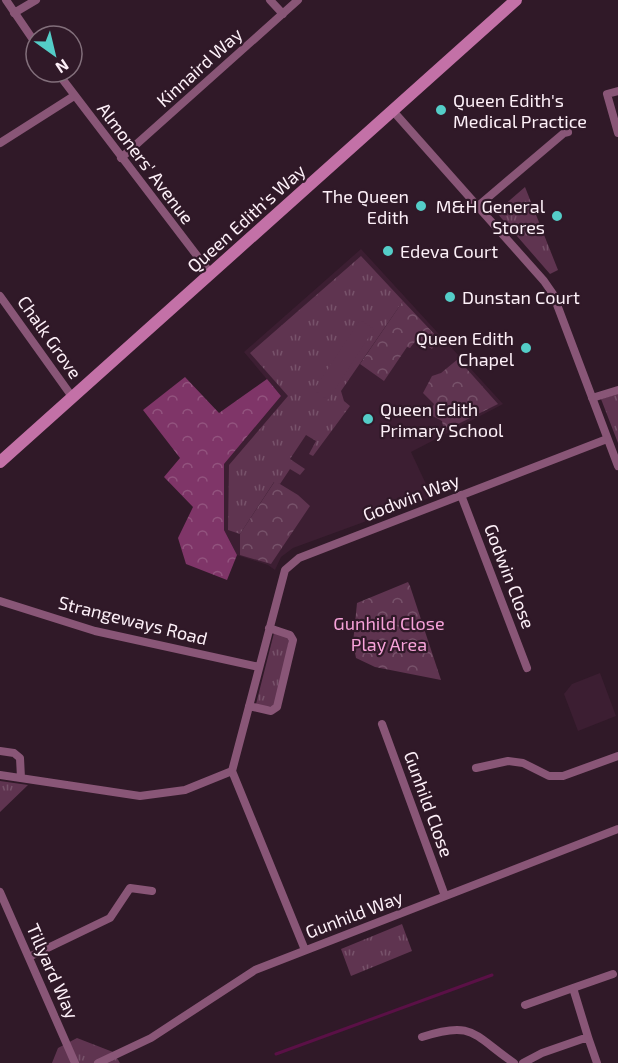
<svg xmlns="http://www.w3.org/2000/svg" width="618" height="1063" font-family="'Exo 2',sans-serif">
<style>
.built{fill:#3c1e32}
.grass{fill:url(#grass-tufts)}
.forest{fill:url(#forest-crowns)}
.park{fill:url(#park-crowns)}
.garden{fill:#5f3450}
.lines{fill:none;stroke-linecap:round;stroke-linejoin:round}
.stream{stroke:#5a1046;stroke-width:3}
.street{stroke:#895677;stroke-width:8}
.secondary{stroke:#c371a7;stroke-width:12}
.poi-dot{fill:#54cdc8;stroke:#301928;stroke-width:2}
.labels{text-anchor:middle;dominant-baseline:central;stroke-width:4.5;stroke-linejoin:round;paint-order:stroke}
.street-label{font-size:18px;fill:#fdf0f8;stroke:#301928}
.poi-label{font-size:18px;fill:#fdf0f8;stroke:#301928;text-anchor:start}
.park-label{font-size:18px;fill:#f7a2d9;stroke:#301928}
</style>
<defs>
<pattern id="grass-tufts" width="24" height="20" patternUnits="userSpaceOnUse" patternTransform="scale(1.5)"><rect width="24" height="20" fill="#5f3450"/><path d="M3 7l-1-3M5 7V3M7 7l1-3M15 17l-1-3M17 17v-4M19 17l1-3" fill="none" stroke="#77526a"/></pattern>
<pattern id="forest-crowns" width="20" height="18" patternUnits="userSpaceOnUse" patternTransform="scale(1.5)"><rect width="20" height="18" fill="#7f3568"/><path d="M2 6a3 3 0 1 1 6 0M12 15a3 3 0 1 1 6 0" fill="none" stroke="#92537e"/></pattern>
<pattern id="park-crowns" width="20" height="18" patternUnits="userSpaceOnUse" patternTransform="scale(1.5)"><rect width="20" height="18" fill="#5f3450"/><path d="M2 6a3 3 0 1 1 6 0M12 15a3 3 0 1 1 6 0" fill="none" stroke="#77526a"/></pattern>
</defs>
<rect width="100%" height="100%" fill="#301928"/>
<path class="built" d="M361,249L503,404L411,452L432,497L293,548L281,557L275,570L268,565L237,555L224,530V464L281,396L244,352Z
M600,673L616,716L578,731L564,694L572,684Z"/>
<path class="grass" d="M525,187L558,270L550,274L496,212Z
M361,256L403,301L341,391L344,401L350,406L313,456L309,454L316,441L306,435L290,459L305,469L300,475L290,469L280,484L274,482L240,534L228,530L229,465L288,396L250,353Z
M618,394V443L601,399Z
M275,629L290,634L277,706L255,708Z
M0,781L28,785L0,812Z
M402,924L412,951L351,976L341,949Z
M77,1038L113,1052L120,1063H52L58,1048Z"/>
<path class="forest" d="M185,377L219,413L267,379L281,396L224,464V530L237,555L227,580L186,564L178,538L193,507L164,477L180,458L143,410Z"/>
<path class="park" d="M403,301L439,339L432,349L417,339L410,348L407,347L384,381L360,364Z
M458,359L498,404L444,431L442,421L429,414L434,404L423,393L432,376L441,373Z
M275,481L298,495L310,506L271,564L240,555V534Z
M408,582L410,586L441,680L375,667L356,658L353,643L357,603Z"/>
<path class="garden" d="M360,320L374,329L328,400L314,390Z"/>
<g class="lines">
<path class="stream" d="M276,1054L492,975"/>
<path class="street" d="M6,0L36,44
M270,0L283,14
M14,13L36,0
M57,72L211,274
M618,91L607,94L618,133
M393,111L544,281L553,294L618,466
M0,143L74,96
M121,158L298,0
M478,206L564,133L568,132
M0,296L73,398
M592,398L618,390
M461,495L527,668
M0,601L95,631L259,667
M249,706L271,711L277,707L293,640L290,635L269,628
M382,724L445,896
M0,751L14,753L20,758L21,778
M476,768L508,761L523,763L549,776H563L618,756
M0,775L140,796L185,790L232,771
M0,892L75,1063
M305,950L232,771L285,570L299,558L607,439
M29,957L110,918L130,888L152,891
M573,988L613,974
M525,1005L573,988L588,1037
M422,1037C474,1020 473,1035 514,1063
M98,1063L151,1038L255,970L618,829
M523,1063L542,1053L588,1037L597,1063"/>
<path class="secondary" d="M0,462L516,0"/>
</g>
<g class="poi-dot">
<circle cx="441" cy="110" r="6"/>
<circle cx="421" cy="206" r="6"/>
<circle cx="557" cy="216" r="6"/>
<circle cx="388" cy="251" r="6"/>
<circle cx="450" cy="297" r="6"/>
<circle cx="526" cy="348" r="6"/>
<circle cx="368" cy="419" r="6"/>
</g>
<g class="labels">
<g class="street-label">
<text transform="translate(199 67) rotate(-42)">Kinnaird Way</text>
<text transform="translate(146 163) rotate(53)">Almoners' Avenue</text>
<text transform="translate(246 218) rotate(-42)">Queen Edith's Way</text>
<text transform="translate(50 337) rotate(55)">Chalk Grove</text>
<text transform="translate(411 497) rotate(-21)">Godwin Way</text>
<text transform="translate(510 576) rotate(69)">Godwin Close</text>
<text transform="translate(133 620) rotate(14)">Strangeways Road</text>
<text transform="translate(429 804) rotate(70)">Gunhild Close</text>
<text transform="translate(354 914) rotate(-21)">Gunhild Way</text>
<text transform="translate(53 971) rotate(66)">Tillyard Way</text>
</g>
<g class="poi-label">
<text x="453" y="100">Queen Edith's<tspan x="453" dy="21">Medical Practice</tspan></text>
<text x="409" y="196" text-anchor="end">The Queen<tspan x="409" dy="21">Edith</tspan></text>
<text x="545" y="206" text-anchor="end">M&amp;H General<tspan x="545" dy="21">Stores</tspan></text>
<text x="400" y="251">Edeva Court</text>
<text x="462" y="297">Dunstan Court</text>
<text x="514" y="338" text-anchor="end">Queen Edith<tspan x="514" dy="21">Chapel</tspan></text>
<text x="380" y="409">Queen Edith<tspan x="380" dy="21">Primary School</tspan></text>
</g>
<g class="park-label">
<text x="389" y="623">Gunhild Close<tspan x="389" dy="21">Play Area</tspan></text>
</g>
</g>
<g transform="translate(54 54) rotate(146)"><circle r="28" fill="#301928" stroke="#826f7b" stroke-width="1.5"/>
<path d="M0-4.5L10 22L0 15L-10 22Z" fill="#54cdc8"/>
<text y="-9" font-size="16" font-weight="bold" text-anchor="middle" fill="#fdf0f8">N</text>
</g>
</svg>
